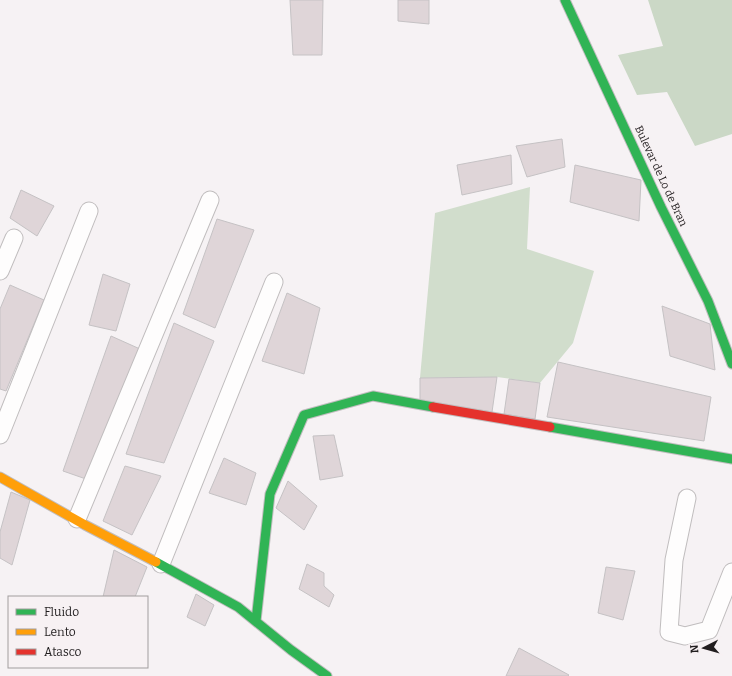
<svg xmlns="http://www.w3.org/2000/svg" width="732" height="676" font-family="Bitter,serif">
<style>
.green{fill:#d1ddcc}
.forest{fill:#cbd8c6}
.building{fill:#dfd5d8;stroke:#c5c2c4}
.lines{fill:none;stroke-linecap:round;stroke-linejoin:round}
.street-casing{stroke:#c0bdbe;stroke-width:19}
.fast-casing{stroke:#c0bdbe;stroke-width:11}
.slow-casing{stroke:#c0bdbe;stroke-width:11}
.jam-casing{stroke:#c0bdbe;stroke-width:11}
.street{stroke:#fefdfd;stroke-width:17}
.fast{stroke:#30b455;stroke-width:9}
.slow{stroke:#ff9f0a;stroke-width:9}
.jam{stroke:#e5322d;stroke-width:9}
.labels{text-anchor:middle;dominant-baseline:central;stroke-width:3;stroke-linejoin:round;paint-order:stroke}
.street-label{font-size:11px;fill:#211e1f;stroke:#f7f1f3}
</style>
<rect width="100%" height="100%" fill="#f6f2f4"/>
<path class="green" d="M530,187L527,249L594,271L573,343L540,383L497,377L420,378L435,213Z"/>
<path class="forest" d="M648,0H732V134L695,146L667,92L637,95L618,55L663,46Z"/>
<path class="building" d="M290,0H323L322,55H293Z
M398,0H429V24L398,21Z
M562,139L565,167L527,177L516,146Z
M511,155L512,184L462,195L457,165Z
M575,165L641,180L639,221L570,202Z
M21,190L54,206L37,236L10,218Z
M217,219L254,230L215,328L183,314Z
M103,274L130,284L116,331L89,325Z
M10,285L44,300L6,391L0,389V309Z
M287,293L320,308L304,374L262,361Z
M662,306L710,324L715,370L670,356Z
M174,323L214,341L164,463L126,454Z
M111,336L140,349L86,479L63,471Z
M558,362L711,397L704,441L547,417Z
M497,377L492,412L420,401V378Z
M509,379L540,383L535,419L504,414Z
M334,435L343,476L320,480L313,436Z
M224,458L256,473L246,505L209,493Z
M125,466L161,476L132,535L103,521Z
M288,481L317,506L304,530L276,508Z
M11,492L30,500L12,565L0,558V532Z
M114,550L147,567L135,597H103Z
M307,564L324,573V586L334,595L329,607L299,589Z
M606,567L635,571L623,620L598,613Z
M196,594L214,605L205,626L187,617Z
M519,648L569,675L568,676H506Z"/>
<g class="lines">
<defs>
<path id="street" d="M0,271L14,238
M0,435L89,211
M687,498L674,560L669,632L685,636L709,630L732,572
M77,519L210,200
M161,564L274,282"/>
<path id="fast" d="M565,0L661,207L708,301L732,364
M550,427L732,459
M156,562L238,607L291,650L327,676
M256,621L270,494L304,415L373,396L433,407"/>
<path id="slow" d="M0,477L85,525L156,562"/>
<path id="jam" d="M433,407L550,427"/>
</defs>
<use href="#street" class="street-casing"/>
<use href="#fast" class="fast-casing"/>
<use href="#slow" class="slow-casing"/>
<use href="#jam" class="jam-casing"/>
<use href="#street" class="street"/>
<use href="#fast" class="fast"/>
<use href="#slow" class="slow"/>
<use href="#jam" class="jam"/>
</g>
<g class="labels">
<g class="street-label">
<text transform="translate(661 176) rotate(65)">Bulevar de Lo de Bran</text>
</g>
</g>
<rect x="8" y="596" width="140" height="72" fill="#f7f1f3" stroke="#a19d9e"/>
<rect x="16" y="609" width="20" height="6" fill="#30b455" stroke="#a19d9e"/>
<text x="44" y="616" font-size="12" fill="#211e1f">Fluido</text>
<rect x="16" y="629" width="20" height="6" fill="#ff9f0a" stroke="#a19d9e"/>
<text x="44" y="636" font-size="12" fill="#211e1f">Lento</text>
<rect x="16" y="649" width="20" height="6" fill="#e5322d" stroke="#a19d9e"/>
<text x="44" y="656" font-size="12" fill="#211e1f">Atasco</text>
<g transform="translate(704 648) rotate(264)" stroke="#f7f1f3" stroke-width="3" paint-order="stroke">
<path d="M0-3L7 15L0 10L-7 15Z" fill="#211e1f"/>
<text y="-6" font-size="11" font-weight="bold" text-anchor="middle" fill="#211e1f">N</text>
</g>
</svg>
